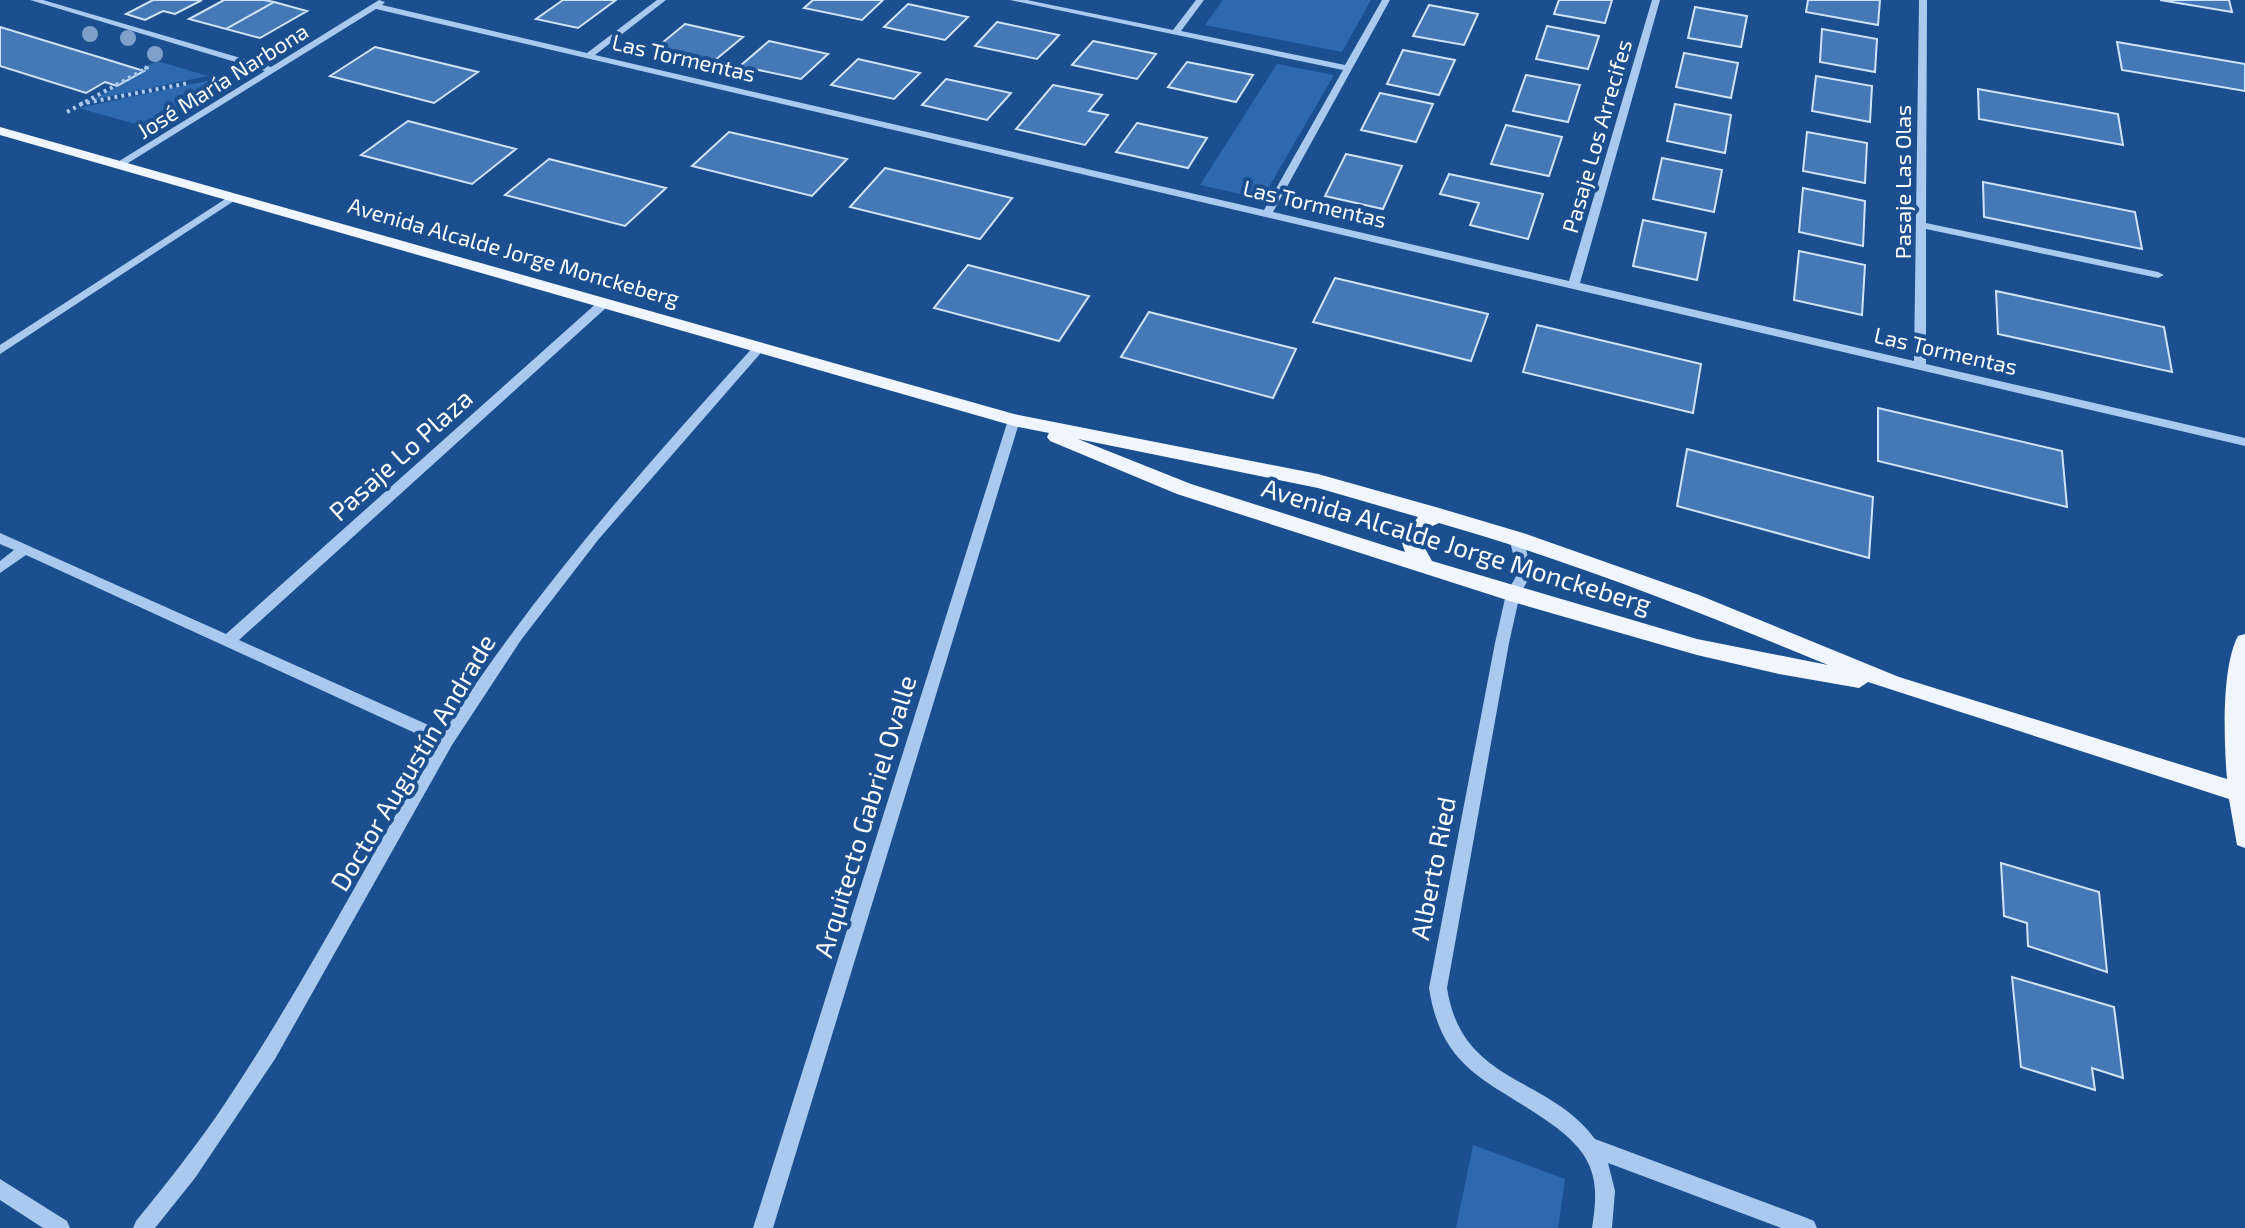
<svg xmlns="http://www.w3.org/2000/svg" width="2245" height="1228" font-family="'Exo 2',sans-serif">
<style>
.green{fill:#2e69ad}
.building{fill:#4478b7;stroke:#cfe3fa;stroke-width:2}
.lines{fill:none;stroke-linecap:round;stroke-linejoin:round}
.path{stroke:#a9c9ee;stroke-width:4;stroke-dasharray:3 4;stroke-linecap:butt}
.minor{fill:#a9c9ee;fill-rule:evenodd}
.major{fill:#f0f6ff;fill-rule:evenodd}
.tree{fill:#7ea0ca}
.labels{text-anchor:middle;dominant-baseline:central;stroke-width:8;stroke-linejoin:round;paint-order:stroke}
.far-street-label{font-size:22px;fill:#fff;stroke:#1b4f8f}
.street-label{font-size:26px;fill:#fff;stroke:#1b4f8f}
</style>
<rect width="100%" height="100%" fill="#1b4f8f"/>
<path class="green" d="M1223,0H1371L1342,52L1205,25Z
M157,61L208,76L92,100L150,68L147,66Z
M1277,64L1334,75L1262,199L1200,185Z
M216,79L223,81L147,127L78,108Z
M1473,1145L1565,1179L1558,1228H1456Z"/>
<path class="building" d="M153,0H202L175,14L163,11L145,20L126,14Z
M224,0H264L274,2L226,29L189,19Z
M563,0H616L578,28L536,19Z
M813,0H883L862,20L804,8Z
M1559,0H1612L1605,23L1554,14Z
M1808,0H1880L1878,25L1806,12Z
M2160,0H2229L2232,12Z
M274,2L307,11L260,38L226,29Z
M908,4L968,17L945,40L884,27Z
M1429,5L1478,14L1464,45L1413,36Z
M1695,7L1747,16L1741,47L1688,38Z
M997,22L1059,35L1037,59L975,46Z
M685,24L743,37L714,61L656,48Z
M1547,26L1599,36L1588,69L1536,59Z
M0,27L115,62L144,71L117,86L105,82L86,93L0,66Z
M1822,29L1877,39L1875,72L1820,62Z
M769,41L828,54L801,79L740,66Z
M1093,41L1156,54L1137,79L1072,65Z
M2117,42L2245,64V91L2122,70Z
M375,47L478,72L434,103L330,76Z
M1403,50L1455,60L1439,95L1387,84Z
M1684,53L1738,63L1731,98L1676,87Z
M858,59L920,73L894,99L831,85Z
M1187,62L1253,75L1236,102L1168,87Z
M1526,75L1580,85L1568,122L1513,111Z
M1816,76L1872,86L1870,122L1812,111Z
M946,79L1011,93L987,120L922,105Z
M1053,85L1102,95L1089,111L1108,115L1085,145L1016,129Z
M1978,89L2118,114L2123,145L1979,119Z
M1380,93L1433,104L1416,142L1361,130Z
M1675,104L1731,115L1725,153L1667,141Z
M408,121L516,149L472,184L361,155Z
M1137,123L1207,138L1188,168L1116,152Z
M1506,125L1562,137L1549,176L1491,164Z
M729,132L847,159L812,196L692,166Z
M1807,132L1867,143L1865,183L1803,171Z
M1346,154L1402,166L1383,209L1325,196Z
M1662,158L1722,170L1714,212L1653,199Z
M549,159L666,188L625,226L505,195Z
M885,168L1012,198L980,239L850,207Z
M1449,174L1543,194L1528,239L1470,225L1479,203L1440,194Z
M1983,182L2135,212L2142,249L1984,217Z
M1803,188L1865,201L1863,246L1799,232Z
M1643,220L1706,233L1697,280L1633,266Z
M1799,251L1865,265L1862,315L1794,300Z
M968,265L1089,296L1059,341L934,308Z
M1335,278L1488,314L1471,361L1313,322Z
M1996,291L2164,327L2172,372L1998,334Z
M1149,312L1296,349L1273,398L1121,357Z
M1537,325L1701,364L1693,413L1523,372Z
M1878,408L2062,451L2067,507L1878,461Z
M1687,449L1873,497L1869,558L1677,506Z
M2001,863L2099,892L2107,972L2028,946L2027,923L2004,916Z
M2012,977L2114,1007L2123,1078L2092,1068L2095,1090L2021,1067Z"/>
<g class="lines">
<path class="path" d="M80,104L189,83
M67,112L147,68L143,67"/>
<path class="minor" d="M30,0H43L271,67L379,0L385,2L382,5L587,53L657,0H666L595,55L1264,210L1343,70L1010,0H1027L1173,30L1196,0H1204L1181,31L1345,65L1382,0H1390L1273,212L1569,281L1652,0H1660L1580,283L1914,361L1919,0H1927L1926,223L2158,272L2164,275L2158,278L1926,229V364L2245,438V446L376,9L120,168L116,167V163L265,71Z
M233,194L238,197L237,199L0,354V345Z
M603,300L609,304L607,307L239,640L444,732C534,591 643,469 755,345L759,344L765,348L598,540L521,640L452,745L275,1059L195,1178L155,1228H133L136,1221C167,1183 197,1145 224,1105C302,988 367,863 437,743L26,555L0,573V561L14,550L0,544V533L226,634L599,301Z
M1014,416L1020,420L773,1228H753L1008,420Z
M1516,533L1523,538L1532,573L1520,594L1509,643L1447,988C1462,1085 1548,1075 1595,1139L1807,1218L1814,1221L1817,1228H1781L1608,1163L1615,1191L1612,1228H1592C1595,1208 1598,1187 1590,1167C1583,1149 1566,1134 1550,1123C1490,1080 1442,1072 1429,988L1495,643L1506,594L1518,573L1509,538Z
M0,1179L67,1221L70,1228H43L0,1200Z"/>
<path class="major" d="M0,127L1014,414L1318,474L1439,508L1523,533L1699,595L1899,677L2227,779C2224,742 2221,668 2238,636L2245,634V848L2237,845L2229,799L1868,682L1859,688L1779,674L1697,655L1513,602L1177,494L1050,441L1047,437L1049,433L1014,426L0,135ZM1078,439L1318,488L1418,517L1401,540L1405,552L1191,484ZM1439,523C1572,561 1700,612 1828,665L1697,639L1432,561L1421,541L1430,527Z"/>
</g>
<g class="tree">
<circle cx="90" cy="34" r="8"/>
<circle cx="128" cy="38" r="8"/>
<circle cx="155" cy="54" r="8"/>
</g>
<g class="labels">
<g class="far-street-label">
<text transform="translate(684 57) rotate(13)">Las Tormentas</text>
<text transform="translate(222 80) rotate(-32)">José María Narbona</text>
<text transform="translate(1596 136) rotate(-74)">Pasaje Los Arrecifes</text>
<text transform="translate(1902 182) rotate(-90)">Pasaje Las Olas</text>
<text transform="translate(1315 203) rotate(13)">Las Tormentas</text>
<text transform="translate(514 251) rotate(16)">Avenida Alcalde Jorge Monckeberg</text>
<text transform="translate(1946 350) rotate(13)">Las Tormentas</text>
</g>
<g class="street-label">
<text transform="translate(400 454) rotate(-42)">Pasaje Lo Plaza</text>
<text transform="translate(1457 545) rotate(17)">Avenida Alcalde Jorge Monckeberg</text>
<text transform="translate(412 762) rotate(-59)">Doctor Augustín Andrade</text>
<text transform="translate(864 816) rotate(-73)">Arquitecto Gabriel Ovalle</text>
<text transform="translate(1432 868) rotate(-79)">Alberto Ried</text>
</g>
</g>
</svg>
